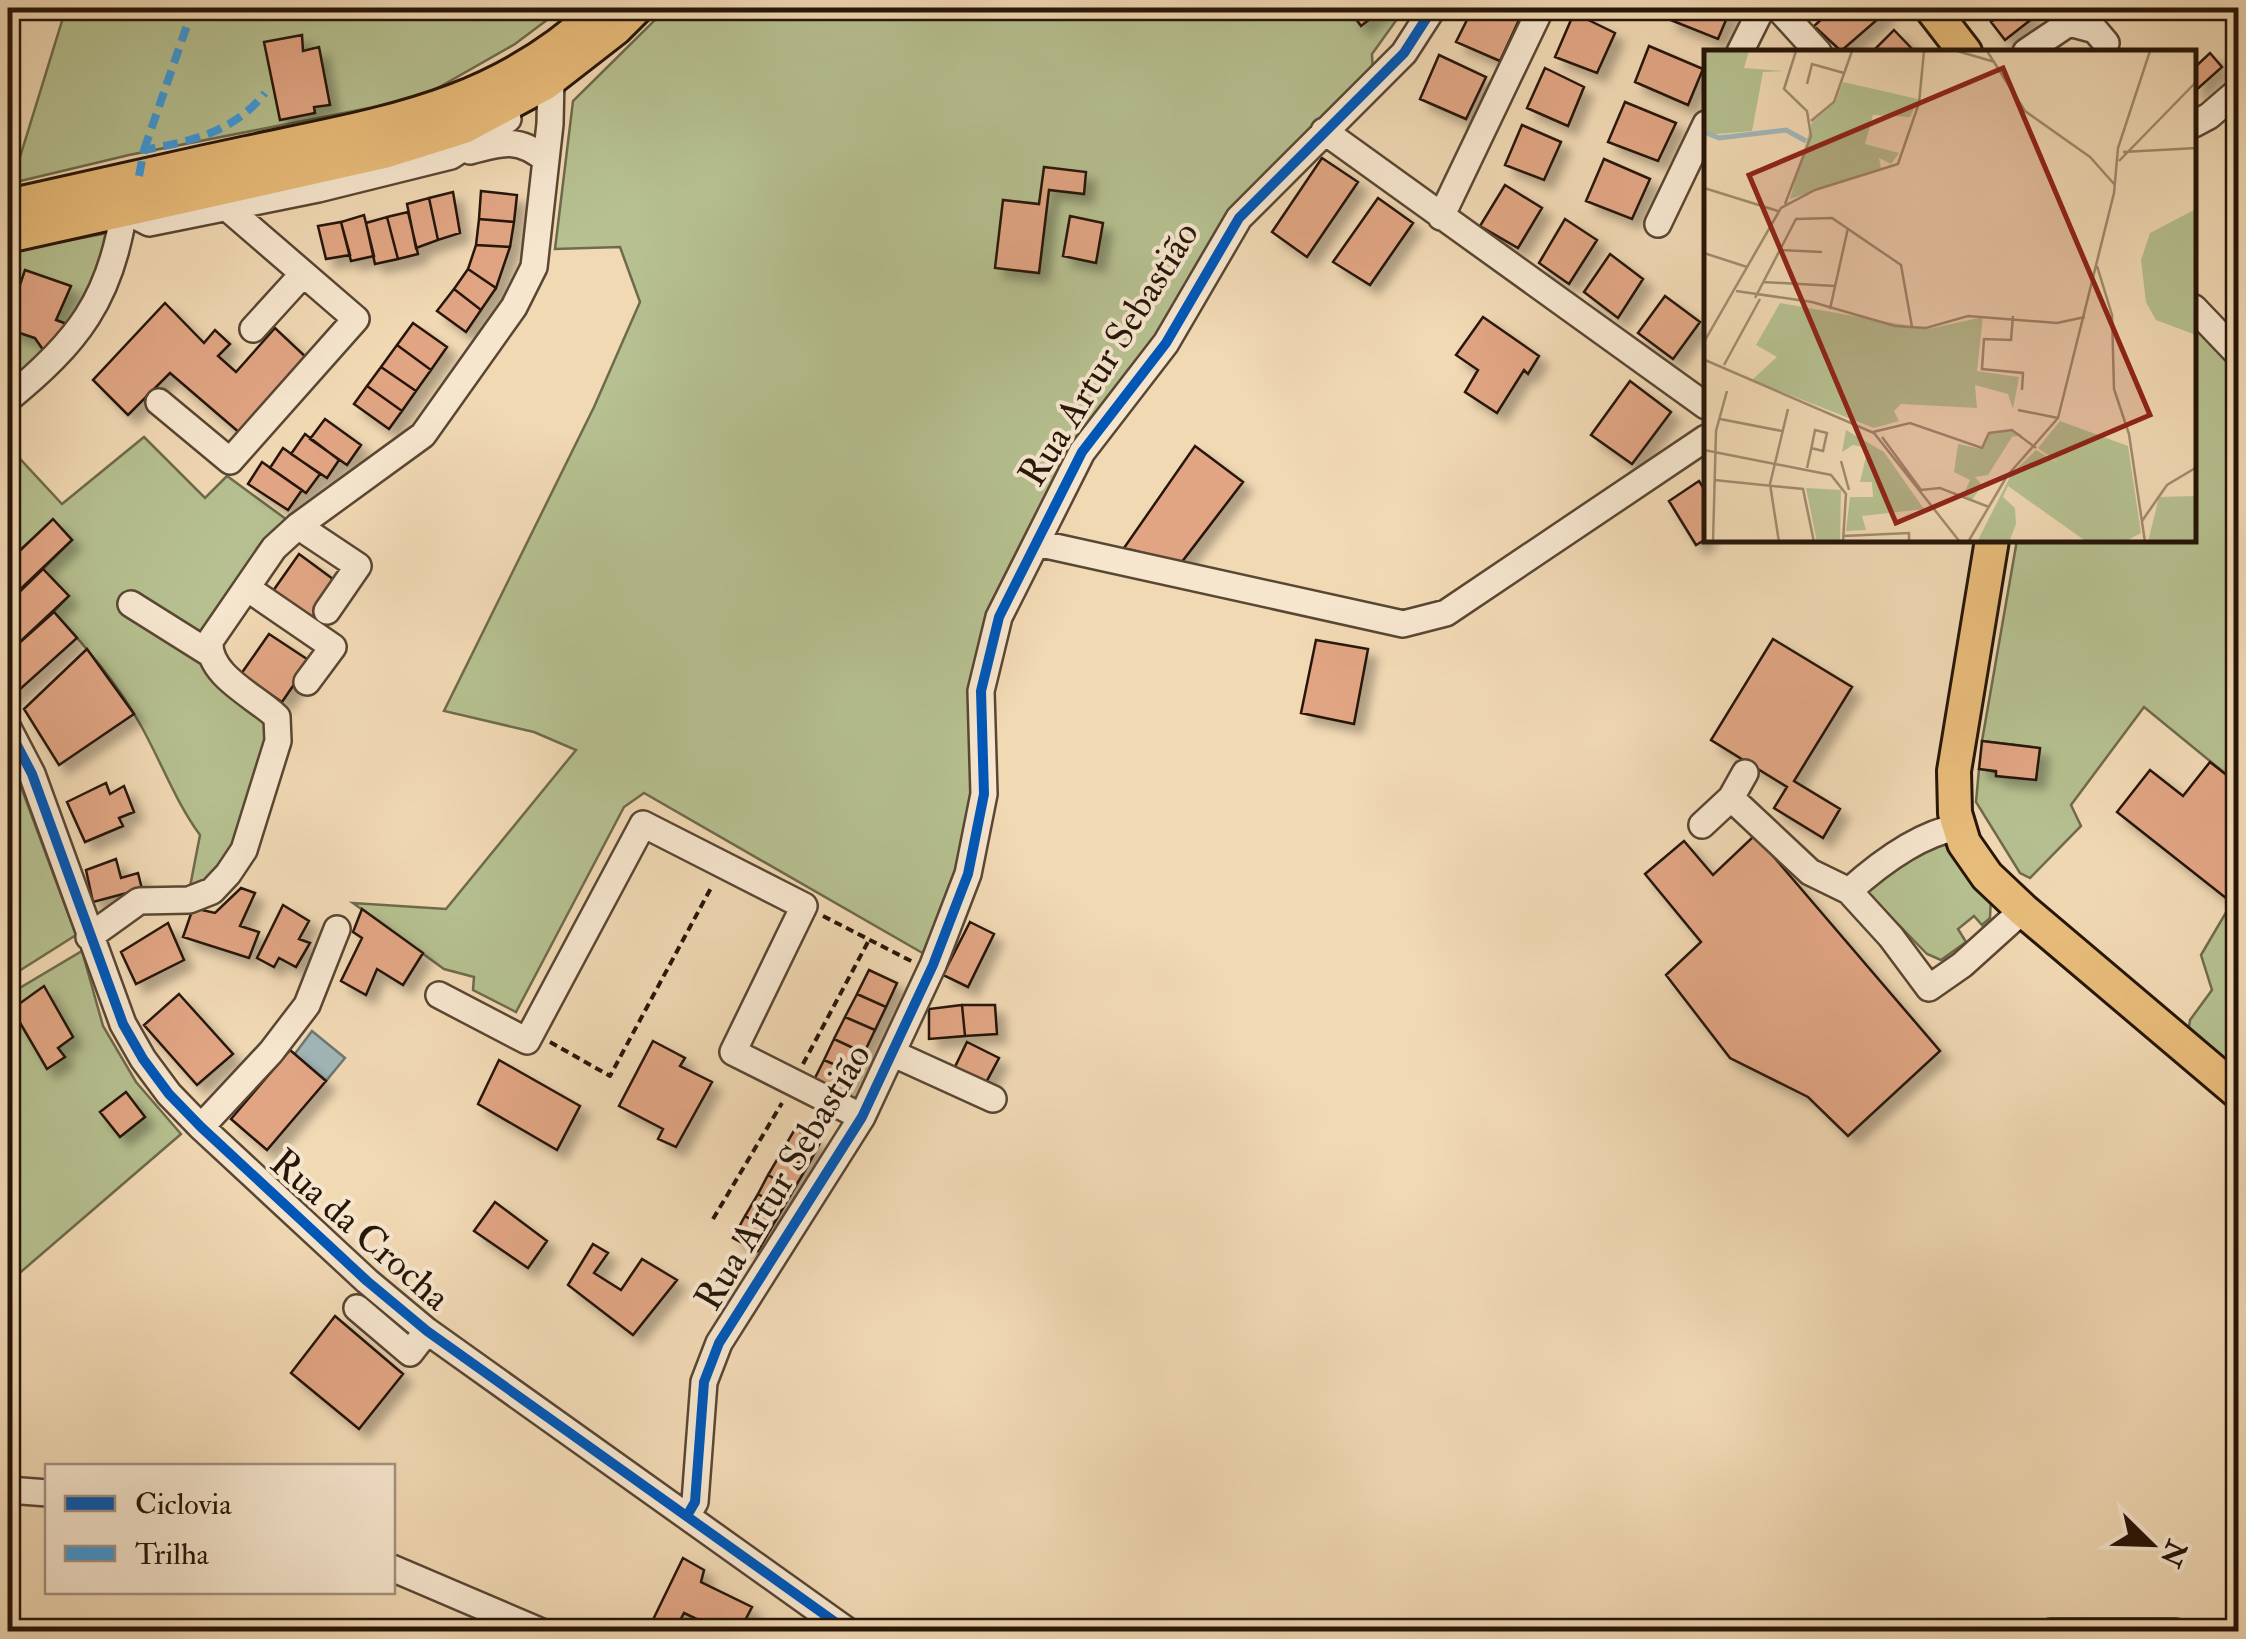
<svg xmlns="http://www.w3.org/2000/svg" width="2246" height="1639" font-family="'IM FELL Double Pica',serif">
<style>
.green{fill:#b6c090;stroke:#6e6a4c;stroke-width:2.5}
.water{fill:#a1b7b9;stroke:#707672;stroke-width:2.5}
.building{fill:#e1a583;stroke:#261508;stroke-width:2.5;filter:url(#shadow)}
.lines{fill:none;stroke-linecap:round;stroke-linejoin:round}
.minor-casing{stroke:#594633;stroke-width:30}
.major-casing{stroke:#261508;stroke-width:38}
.path{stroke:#261508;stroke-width:4;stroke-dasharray:8 5;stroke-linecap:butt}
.minor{stroke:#f6e6ce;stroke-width:25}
.major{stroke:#e8bc7a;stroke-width:32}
.quiet{stroke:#3c9add;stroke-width:8;stroke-dasharray:15 8;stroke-linecap:butt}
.cycleway-casing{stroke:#f6e6ce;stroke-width:16}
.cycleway{stroke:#0057b8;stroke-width:10}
.labels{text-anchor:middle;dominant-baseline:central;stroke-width:8;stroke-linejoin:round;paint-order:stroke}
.street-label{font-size:38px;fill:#261508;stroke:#f6e6ce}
.inset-river{fill:none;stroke:#a1b7b9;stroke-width:5}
.inset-road{fill:none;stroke:#a08b6f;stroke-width:2.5}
.view{fill:#8f2418;fill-opacity:0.15;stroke:#8f2418;stroke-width:5}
.inset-edge{fill:none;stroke:#261508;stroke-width:5}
</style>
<defs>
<filter id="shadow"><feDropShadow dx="9" dy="9" stdDeviation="5" flood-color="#0004"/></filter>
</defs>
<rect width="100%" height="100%" fill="#f1d9b4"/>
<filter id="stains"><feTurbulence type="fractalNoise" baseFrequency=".002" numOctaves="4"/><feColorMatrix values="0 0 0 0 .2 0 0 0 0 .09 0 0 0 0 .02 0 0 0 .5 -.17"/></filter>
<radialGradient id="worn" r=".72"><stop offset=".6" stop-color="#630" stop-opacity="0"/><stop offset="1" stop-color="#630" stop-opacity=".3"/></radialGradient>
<path class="green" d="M66,8H466L462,14L474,20L483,8H563L515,44L420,98L129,155L12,183Z
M667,8H1405L1372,54L1373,74L1232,215L1019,561L960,873L926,955L644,793L624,807L516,1012L473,990L474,977L444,969L353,903L446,909L576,750L534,732L444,711L594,407L640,302L620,247L555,249L573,101Z
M113,232L98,288L72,326L56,320L70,286L25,271L8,320V252Z
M2194,316L2238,363V784L2144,707L2071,805L2081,826L2030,878L2020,873L1976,802L1979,769L2036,779L2039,748L1982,741L2017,540H2194Z
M8,329L35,338L46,354L8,380Z
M144,437L205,498L227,476L290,522L205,638L272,722V742L223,871L189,892L200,835C175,801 161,761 140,724C117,683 85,646 54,612L68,596L43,569L72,540L53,520L11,558L8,554V446L62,504Z
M8,752L76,935L8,978Z
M1939,830L1991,896L1990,918L1982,925L1974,916L1958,929L1966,942L1941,960L1927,954L1865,890Z
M2238,892V1078L2188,1034L2190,1020L2212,990L2201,955Z
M82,951L103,1026L136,1082L181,1134L8,1283V995Z"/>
<path class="water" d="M312,1031L345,1058L326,1081L294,1055Z"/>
<path class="building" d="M1348,8H1384L1361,26Z
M1473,8H1491L1519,20L1500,61L1456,42Z
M1672,8H1731L1718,39L1668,19Z
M1834,8H1882L1886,12L1841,51L1814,26Z
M2010,8H2025L2033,18L2005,40L1991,22Z
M1574,13L1615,33L1597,73L1555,57Z
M1894,30L1915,52H1872Z
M302,35L303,51L319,47L330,105L314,107L315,113L280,120L264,42Z
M1649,46L1703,69L1688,105L1635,82Z
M2210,53L2222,67L2194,92V68Z
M1439,55L1486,77L1466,119L1420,99Z
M1545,68L1584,87L1568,126L1527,108Z
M1625,102L1676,123L1658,161L1608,142Z
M1522,125L1561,142L1544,180L1505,165Z
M1322,158L1358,182L1307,257L1272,232Z
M1604,159L1650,179L1632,219L1586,201Z
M1044,167L1086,172L1084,194L1049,190L1039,273L995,268L1003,200L1039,204Z
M1505,185L1542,208L1518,248L1480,226Z
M481,191L517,195L514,222L479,219Z
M453,192L460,233L438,240L429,198Z
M429,198L438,240L416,248L407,204Z
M1378,198L1413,223L1370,285L1333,262Z
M408,212L418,254L398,259L387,217Z
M364,215L374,256L351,261L341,222Z
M1070,216L1103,223L1096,263L1063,256Z
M387,217L398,259L375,264L366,223Z
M479,219L514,222L510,247L476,245Z
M1565,219L1597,240L1569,284L1539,263Z
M341,222L350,255L326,259L318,226Z
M476,245L510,247L496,288L468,269Z
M1610,254L1643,279L1618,318L1584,292Z
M468,269L496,288L481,310L454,289Z
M25,270L71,286L56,320L72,326L46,354L35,338L8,329V320Z
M454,289L481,310L466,332L437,311Z
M1665,296L1700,322L1673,359L1638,333Z
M165,303L204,343L215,330L230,344L218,356L236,372L275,328L309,360L241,434L170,373L128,415L93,380Z
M1483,317L1539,356L1528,374L1524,370L1497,413L1465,392L1478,370L1456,355Z
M413,323L447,347L431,370L397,345Z
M397,345L431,370L416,391L381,367Z
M381,367L416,391L402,411L367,386Z
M1630,381L1671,412L1632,464L1591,435Z
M367,386L402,411L389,429L354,404Z
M325,419L361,445L347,465L310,439Z
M305,434L339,460L327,478L291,454Z
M1195,446L1243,482L1181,563L1124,548Z
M283,448L320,474L306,493L270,468Z
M262,462L302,490L288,510L248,484Z
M1699,481L1706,492V539L1696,545L1669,501Z
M53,519L72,540L8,601V562Z
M299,554L337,582L307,625L268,598Z
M43,569L69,596L8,653V603Z
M54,612L77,638L8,700V653Z
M269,634L310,661L282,702L241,674Z
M1773,639L1852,687L1794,781L1840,809L1823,838L1774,808L1787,787L1711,740Z
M1316,640L1368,649L1354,724L1301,713Z
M87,649L134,714L59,765L24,709Z
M1982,741L2040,748L2036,780L1996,776V771L1979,769Z
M2210,762L2238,784V892L2231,902L2117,812L2150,770L2183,796Z
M106,783L110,794L124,786L134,812L119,818L123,826L85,842L67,802Z
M1755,835L1940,1051L1848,1136L1808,1097L1730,1058L1666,975L1701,942L1645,874L1684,841L1713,875Z
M116,859L121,878L138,873L142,889L93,902L86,870Z
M241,888L255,893L240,926L259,932L249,958L183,937L193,908L215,913Z
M283,905L309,921L299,939L310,943L296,967L279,958L274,967L257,958Z
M362,909L423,953L403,985L377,969L366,995L341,981L362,938L353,932Z
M970,922L994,934L968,987L943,975Z
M168,923L184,960L136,984L121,952Z
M869,970L897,983L886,1007L857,994Z
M44,986L73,1037L58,1048L65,1057L47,1069L12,1009Z
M179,994L233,1054L197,1085L144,1025Z
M857,994L886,1007L875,1030L845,1017Z
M962,1005L965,1036L929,1039V1009Z
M962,1005H995L997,1034L965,1036Z
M845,1017L875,1030L864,1053L834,1039Z
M834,1039L864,1053L854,1073L824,1060Z
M653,1041L685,1058L680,1066L712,1082L676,1147L658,1139L663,1129L619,1106Z
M967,1042L999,1058L983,1088L952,1073Z
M290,1050L326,1081L267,1150L231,1119Z
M499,1060L580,1106L557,1150L478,1104Z
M824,1060L854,1073L843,1094L814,1080Z
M126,1092L145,1117L120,1137L100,1112Z
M795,1129L820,1143L807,1167L781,1153Z
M781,1153L807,1167L794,1189L768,1175Z
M768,1175L794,1189L783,1208L758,1194Z
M758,1194L783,1208L770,1230L745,1216Z
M495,1202L547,1241L528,1268L474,1231Z
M745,1216L770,1230L758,1251L733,1238Z
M593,1244L608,1253L594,1273L621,1290L642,1259L677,1280L633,1335L568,1285Z
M335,1316L403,1374L359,1429L291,1373Z
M683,1558L704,1570L701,1582L752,1607L739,1632H724L684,1613L674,1632H647Z"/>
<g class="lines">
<defs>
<path id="minor" d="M1778,8L1818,52
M2069,23L2095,30L2106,43
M1740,52L1762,8
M2026,52L2069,23L2073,8
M2194,124L2209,116L2238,91
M1324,131L1706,406
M470,151C502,142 520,137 546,160
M1441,217L1541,8
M1658,224L1706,124
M2194,308L2238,354
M253,329L303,274
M8,399C77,343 111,299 124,210L149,223L318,189L451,156L508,119
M159,402L230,461L356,319L225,206
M298,526L358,566L327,611
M1037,543L1403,624L1446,613L1706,438
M247,588L333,647L307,682
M131,604L209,653
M8,728L32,774L123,1024L143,1059L169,1094L201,1127L367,1281L427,1331L849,1632
M1745,773L1731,798L1810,872L1849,891
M1702,825L1731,798
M1958,827C1919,834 1879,864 1849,891L1891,937L1929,988L1962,965L2023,910
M89,937L139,901L189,900L212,891L228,874L244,850L278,741L277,717C255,696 207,675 210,641L274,548L298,526L423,435L514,307L534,267L550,124L551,78
M439,995L527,1041L643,824L804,906L733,1052L862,1117
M892,1053L993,1099
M201,1127L271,1052L307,1005L337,929
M357,1308L410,1353L427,1331
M8,1490L48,1493
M688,1514L695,1502L704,1382L719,1343L862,1117L933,965L968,874L984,794L981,691L999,617L1082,452L1166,343L1239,218L1404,53L1433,8
M392,1568L542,1632
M2051,1632H2175"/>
<path id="major" d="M1931,8L1965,52
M8,206C87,188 167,170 247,153C381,124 498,109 602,8
M8,236L384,152L464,127L544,84L616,28L636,8
M1992,540L1954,771L1955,813L1964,843L1987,876L2023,910L2238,1092"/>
</defs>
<use href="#minor" class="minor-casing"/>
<use href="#major" class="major-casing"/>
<path class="path" d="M823,916L913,962
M550,1042L610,1076L712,886
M803,1064L869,940
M713,1219L782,1103"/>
<use href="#minor" class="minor"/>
<use href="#major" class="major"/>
<path class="quiet" d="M144,150L193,8
M139,176L144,150C191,141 233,133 265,93"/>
<defs>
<path id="cycleway" d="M8,728L32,774L123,1024L143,1059L169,1094L201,1127L367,1281L427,1331L849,1632
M688,1514L695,1502L704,1382L719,1343L862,1117L933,965L968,874L984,794L981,691L999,617L1082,452L1166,343L1239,218L1404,53L1433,8"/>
</defs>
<use href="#cycleway" class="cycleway-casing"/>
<use href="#cycleway" class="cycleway"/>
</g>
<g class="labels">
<g class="street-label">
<text transform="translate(1109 354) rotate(-58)">Rua Artur Sebastião</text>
<text transform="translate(783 1177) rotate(-59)">Rua Artur Sebastião</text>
<text transform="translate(360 1230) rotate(41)">Rua da Crocha</text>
</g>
</g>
<g transform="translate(1704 50)">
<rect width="492" height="492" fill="#f1d9b4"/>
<path d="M0,1H45L40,18L80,21L59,22L48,81L2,85ZM139,32L214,49L206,67L169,65L161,94L195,103L187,114L175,108L177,118L86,149L108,72L131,53ZM492,159H493L492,285L452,270L442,252L437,210L446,183ZM76,253L224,279L279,267L273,321L315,327L309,359L304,344L271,335L273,358L197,354L190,361L195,371L170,378L48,330L73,307L52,295ZM356,371L424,396L437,483L420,492H383L304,436L299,447L311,458L312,474L305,492H273L308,423L332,400L354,413L334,398ZM142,380L180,402L220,459L158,466L162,480L142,481L146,447H169L168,432H156L164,398L149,395L138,402ZM308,380L318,385L308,387L284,425L271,427L278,435L268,450L259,446L266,430L250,422L254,394L278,399L286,384ZM102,438L137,440L136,492H113ZM492,446V492H444L455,447Z" fill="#b6c090"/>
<path class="inset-river" d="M0,82L15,88L82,80L102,91"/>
<path class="inset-road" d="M253,1L291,12M283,1L321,61L386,107L411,135M103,34L108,14L140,23M107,71L130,52L148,1M419,102L493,98M415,111L493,31M0,138L74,161M81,154L107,86L103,61L80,39L92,1M76,200L118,202M0,203L43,217M393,216L408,265L410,339L425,384L441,492M59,232L131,236M32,241L108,252L191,276L222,278L264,266L353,273L381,267M51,248L92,169L128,168L197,215L208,277M126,259L144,178M309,266L307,290L280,289L278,319L319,323L318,340M0,292L77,158L111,140L194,114L215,53L220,1M1,310L170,383L256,492M20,315L56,249M314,360L354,368M16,369L78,381M169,382L206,373L278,398L285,383L308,380L332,398M178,387L217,440L236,438L285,457M0,400L127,425L142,444L139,492M137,411L145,440M103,418L107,400L111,380L123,383L119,401L107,398M10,430L99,439L110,492M438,471L463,435L493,417M139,486L205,483V492M9,492L12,381L23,341M75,492L66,434L84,359M264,492L303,426L354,368L410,143L414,98L446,1"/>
<path class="view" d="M299,18L446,365L192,473L45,125Z"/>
<rect width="492" height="492" class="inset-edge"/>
</g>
<rect width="2246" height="1639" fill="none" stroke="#f1d9b4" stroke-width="40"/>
<rect x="10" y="10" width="2226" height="1619" fill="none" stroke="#261508" stroke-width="5"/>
<rect x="20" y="20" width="2206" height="1599" fill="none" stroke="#261508" stroke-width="2.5"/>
<rect x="45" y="1464" width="350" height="130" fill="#f6e6ce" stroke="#a3927f" stroke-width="2.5"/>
<rect x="65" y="1496" width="50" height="15" fill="#0057b8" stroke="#a3927f" stroke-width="2.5"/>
<text x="135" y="1514" font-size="30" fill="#261508">Ciclovia</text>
<rect x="65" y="1546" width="50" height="15" fill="#3c9add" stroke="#a3927f" stroke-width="2.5"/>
<text x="135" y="1564" font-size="30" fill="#261508">Trilha</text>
<g transform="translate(2151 1544) rotate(113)" stroke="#f6e6ce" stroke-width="8" paint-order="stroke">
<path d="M0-8L18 38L0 25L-18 38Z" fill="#261508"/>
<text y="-15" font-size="28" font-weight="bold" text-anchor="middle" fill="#261508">N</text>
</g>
<rect width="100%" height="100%" filter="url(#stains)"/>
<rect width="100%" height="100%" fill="url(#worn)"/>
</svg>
